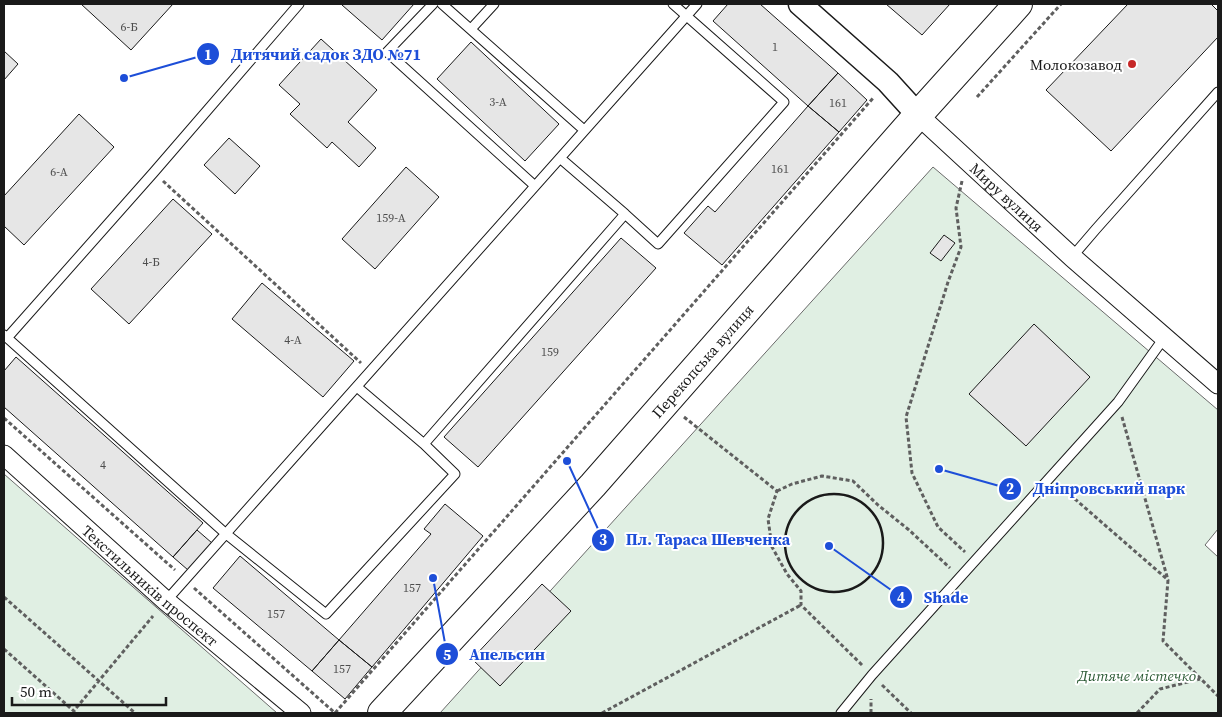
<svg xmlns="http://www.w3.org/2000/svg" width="1222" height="717" font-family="'Source Serif 4',serif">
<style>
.green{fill:#e0efe3;stroke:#6a6a6a}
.building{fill:#e6e6e6;stroke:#1a1a1a}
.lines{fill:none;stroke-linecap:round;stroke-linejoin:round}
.service-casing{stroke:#1a1a1a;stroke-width:11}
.minor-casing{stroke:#1a1a1a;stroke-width:21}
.tertiary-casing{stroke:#1a1a1a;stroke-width:25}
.primary-casing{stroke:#1a1a1a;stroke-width:30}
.path{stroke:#5f5f5f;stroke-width:3;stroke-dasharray:4 2.5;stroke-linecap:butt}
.service{stroke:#fff;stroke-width:9}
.minor{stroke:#fff;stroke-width:19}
.tertiary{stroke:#fff;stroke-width:22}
.primary{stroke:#fff;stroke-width:28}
.wall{stroke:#1a1a1a;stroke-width:2.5}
.poi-dot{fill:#c62828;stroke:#fff;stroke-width:2}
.labels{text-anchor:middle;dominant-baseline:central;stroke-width:4;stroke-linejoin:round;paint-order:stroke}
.number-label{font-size:12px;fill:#4d4d4d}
.poi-label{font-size:15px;fill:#1a1a1a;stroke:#fff;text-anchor:end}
.street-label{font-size:15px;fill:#1a1a1a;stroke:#fff}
.park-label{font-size:15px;font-style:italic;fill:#2b5a34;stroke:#fff}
.leader{fill:none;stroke:#1d4ed8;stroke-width:2}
.callout-dot{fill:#1d4ed8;stroke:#fff;stroke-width:2}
.mark-label{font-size:15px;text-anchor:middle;font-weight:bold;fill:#fff}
.callout-label{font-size:16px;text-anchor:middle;font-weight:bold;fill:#1d4ed8;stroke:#fff;stroke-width:4;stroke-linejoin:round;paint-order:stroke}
</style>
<rect width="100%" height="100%" fill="#fff"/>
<path class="green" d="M933,167L1218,410V529L1205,545L1218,557V713H440Z
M4,474L277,713H4Z"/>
<path class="building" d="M81,4H173L131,50Z
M343,4H414L382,40L342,5Z
M728,4H760L838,73L808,106L713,21Z
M886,4H950L922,35Z
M1128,4H1211L1218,11V37L1111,151L1046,90Z
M321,39L377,90L348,122L376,148L359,167L332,142L327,148L290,114L300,104L279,85Z
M471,42L559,124L525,161L437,79Z
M4,51L18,64L4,80Z
M838,73L867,100L839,132L808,106Z
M808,106L839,132L722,265L684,233L708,206L715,212Z
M79,114L114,147L24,245L4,226V196Z
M229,138L260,166L235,194L204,165Z
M406,167L439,197L375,269L342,239Z
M173,199L212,234L129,324L91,289Z
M944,235L955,243L941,261L930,253Z
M621,238L656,268L478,467L444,437Z
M262,283L354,361L323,397L232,319Z
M1034,324L1090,377L1026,446L969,394Z
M16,357L203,523L173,557L4,407V371Z
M445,504L483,536L372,667L339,640L431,534L424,529Z
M197,530L212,543L188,570L173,557Z
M240,556L339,640L312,671L213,588Z
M542,584L571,611L500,686L472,659Z
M339,640L372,667L345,699L312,671Z"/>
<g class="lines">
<defs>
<path id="service" d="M433,4L387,52L535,186
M442,4L584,130
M471,29L494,4
M560,158L625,214
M1072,257L1096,229L1218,92
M4,335L225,533L326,614L455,474L424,444L625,214L658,244L784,102L673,4
M7,338L154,172L299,4
M357,387L424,444
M166,601L697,4
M841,713L872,675L1118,402L1164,338"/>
<g id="minor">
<path id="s1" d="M918,115L1072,257L1218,384"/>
<path id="s2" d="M4,455L166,601L301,713"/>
</g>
<path id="tertiary" d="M800,4L888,82L918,115"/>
<g id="primary">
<path id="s3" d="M382,713L593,485L918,115L1018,4"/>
</g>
</defs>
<use href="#service" class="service-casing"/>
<use href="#minor" class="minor-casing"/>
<use href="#tertiary" class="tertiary-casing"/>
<use href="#primary" class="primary-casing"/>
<path class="path" d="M977,97L1061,4
M163,181L361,363
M962,181L956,208L961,247L948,282L906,417L912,473L938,527L965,552
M684,417L777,491L768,519L772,547L787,574L801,591V605L862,665
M1122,417L1168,580
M4,418L175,570
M1060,486L1168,580L1163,641L1218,696
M777,491L792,484L822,476L853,481L878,505L909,530L950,568
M194,588L335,713L874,97
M4,597L135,713
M4,649L76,713
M882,685L911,713
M72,713L153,616
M602,713L801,605
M871,713V699
M1137,713L1160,689L1200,679"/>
<use href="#service" class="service"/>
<use href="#minor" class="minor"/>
<use href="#tertiary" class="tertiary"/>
<use href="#primary" class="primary"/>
<path class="wall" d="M785 543a49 49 0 1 1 98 0a49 49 0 1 1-98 0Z"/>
</g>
<circle class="poi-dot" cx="1132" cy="64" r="5"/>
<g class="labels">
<g class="number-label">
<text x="129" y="27">6-Б</text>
<text x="775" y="47">1</text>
<text x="498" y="102">3-А</text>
<text x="838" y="103">161</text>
<text x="780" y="169">161</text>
<text x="59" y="172">6-А</text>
<text x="391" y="218">159-А</text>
<text x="151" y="262">4-Б</text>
<text x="293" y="340">4-А</text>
<text x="550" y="352">159</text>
<text x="103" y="465">4</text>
<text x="412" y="588">157</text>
<text x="276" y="614">157</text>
<text x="342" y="669">157</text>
</g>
<g class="poi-label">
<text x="1122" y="64">Молокозавод</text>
</g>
<g class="street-label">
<text stroke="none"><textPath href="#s1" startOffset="121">Миру вулиця</textPath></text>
<text stroke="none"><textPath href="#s3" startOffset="476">Перекопська вулиця</textPath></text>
<text stroke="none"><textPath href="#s2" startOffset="196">Текстильників проспект</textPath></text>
</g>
<g class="park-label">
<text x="1137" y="675">Дитяче містечко</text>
</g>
</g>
<path class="leader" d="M124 78L208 54M939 469L1010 489M567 461L603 540M829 546L901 597M433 578L447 654"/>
<g class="callout-dot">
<circle cx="124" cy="78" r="5"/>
<circle cx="939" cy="469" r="5"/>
<circle cx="567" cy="461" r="5"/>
<circle cx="829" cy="546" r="5"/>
<circle cx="433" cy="578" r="5"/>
<circle cx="208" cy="54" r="12"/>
<circle cx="1010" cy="489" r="12"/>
<circle cx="603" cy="540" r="12"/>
<circle cx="901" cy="597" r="12"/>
<circle cx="447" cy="654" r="12"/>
</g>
<g class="mark-label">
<text x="208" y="60">1</text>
<text x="1010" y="494">2</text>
<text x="603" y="545">3</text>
<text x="901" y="603">4</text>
<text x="447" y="660">5</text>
</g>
<g class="callout-label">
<text x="326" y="60">Дитячий садок ЗДО №71</text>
<text x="1109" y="494">Дніпровський парк</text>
<text x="708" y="545">Пл. Тараса Шевченка</text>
<text x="946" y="603">Shade</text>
<text x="507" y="660">Апельсин</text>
</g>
<rect width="1222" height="717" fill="none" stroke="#1a1a1a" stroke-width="10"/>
<path d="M12 697v8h154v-8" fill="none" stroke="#1a1a1a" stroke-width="2.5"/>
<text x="20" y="697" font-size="15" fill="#1a1a1a" stroke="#ffffff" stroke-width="4" paint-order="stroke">50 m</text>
</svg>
